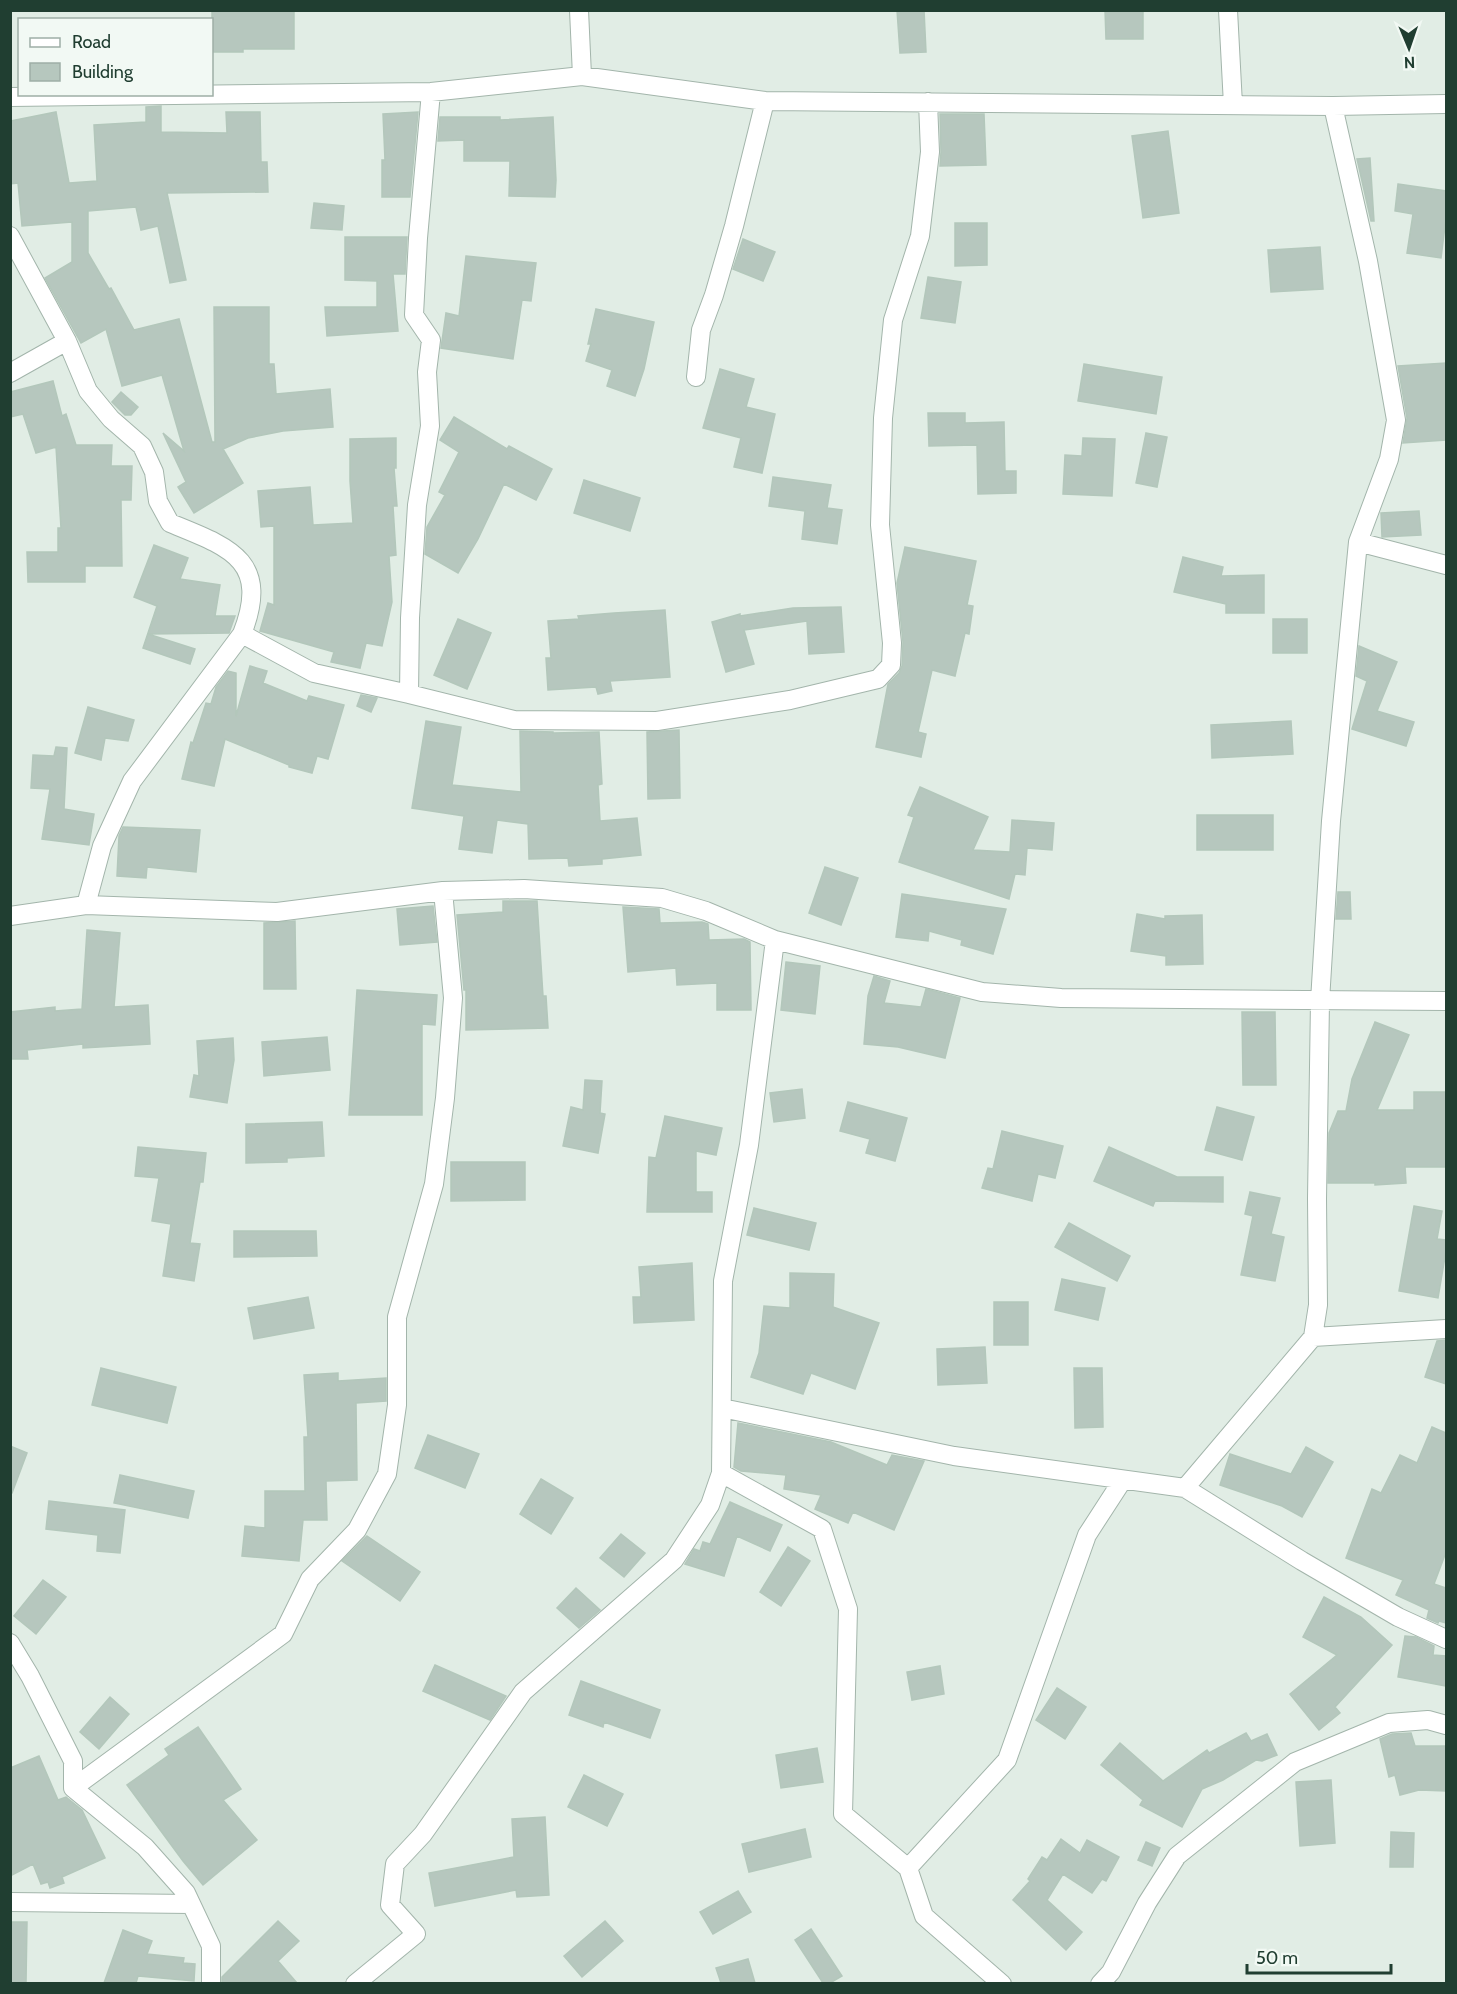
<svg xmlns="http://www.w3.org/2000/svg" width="1457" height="1994" font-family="Cabin,sans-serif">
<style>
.building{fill:#b6c7be;stroke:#b3c7bb;stroke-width:1.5}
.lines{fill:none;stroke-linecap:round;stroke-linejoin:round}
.minor-casing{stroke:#a3b5ab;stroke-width:20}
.minor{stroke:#fff;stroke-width:18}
</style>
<rect width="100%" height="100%" fill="#e1ede5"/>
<path class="building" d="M212,10H294V49H243V52H212Z
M897,10H924L926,52L900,53Z
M1105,10H1143V39H1106Z
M161,106V132L227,133L226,112H260L261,162H267L268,192L167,193L186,280L170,283L158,226L141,230L136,207L88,211V253L109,289L111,288L134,330L179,319L212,442H215L214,307H269V364H274L276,394L330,389L333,427L283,431L248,438L223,449L243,483L194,513L178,487L186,482L163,433L184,451L162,375L122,386L106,329L81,343L45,278L72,262V222L22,226L18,183L10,184V121L56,112L69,183L97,181L94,125L146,122V107Z
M418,112L410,197H382V160H385L383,114Z
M940,114H984L986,165L940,166L941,152Z
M440,117H500V120L553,117L556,180L555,197L509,196L510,161H464V140L438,141Z
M1168,131L1179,213L1143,218L1132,136Z
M1370,158L1374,221H1371L1357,159Z
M1398,184L1446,191V218L1441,258L1407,253L1413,214L1395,211Z
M314,203L344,206L342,230L311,228Z
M955,223H987V265L955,266Z
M345,237H407L405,274H393L398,331L327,336L325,307H377V281L345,280Z
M743,239L775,252L763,281L733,269Z
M1320,247L1323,289L1271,292L1268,250Z
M466,256L536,263L531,301L522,300L513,359L441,348L446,313L459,316Z
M928,277L961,282L955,323L921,318Z
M596,309L654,322L644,369L635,396L607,386L612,370L586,361L591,344H588Z
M1446,363V440L1403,443L1407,418L1398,366Z
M1084,364L1162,377L1156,414L1078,401Z
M720,369L754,379L746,407L775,414L762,473L734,467L741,438L703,428Z
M53,381L62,416L66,414L76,445H112L111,466H132L131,500H121L122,566H85V582H28L27,552H58V528H61L56,447L36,453L23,414L10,417V392Z
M121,392L138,407L131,415H125L112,402Z
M928,413H965V423L1004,422L1005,471H1016V493L978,494L977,445L929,446Z
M454,417L507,449L509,446L552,469L536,500L504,484L478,539L458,573L425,554L427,527L445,495L439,492L459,452L440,440Z
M1146,433L1167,437L1157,487L1136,483Z
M396,438V468H394L397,506H393L396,555L389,556L392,602L382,646L366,643L360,668L331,662L334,652L260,631L268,603L274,605V526L261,527L258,491L310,487L313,525L353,523L350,481V439Z
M1083,438L1115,439L1112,496L1063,494L1065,455L1082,456Z
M773,477L831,485L827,508L842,510L837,544L802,539L805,511L769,506Z
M584,480L640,498L630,531L574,513Z
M1419,511L1421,535L1382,537L1381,513Z
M154,545L188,558L180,579L220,585L215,616H235L229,633L148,634L195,649L190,664L143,648L157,606L134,597Z
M905,547L976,561L967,605L973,606L969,634L965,633L955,676L932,670L918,732L926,734L921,757L876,747L888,684L899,673L902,666L903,642L897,583Z
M1183,557L1223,567L1221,576L1264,575V613H1226V604L1174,592Z
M841,607L844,652L809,654L807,621L744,630L754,664L726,672L712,622L740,614V616L793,608Z
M665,610L670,677L610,681L612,691L598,694L596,687L548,690L546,658H551L548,621L579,619L578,616L614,613Z
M458,619L491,633L467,689L434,675Z
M1273,619H1307V653H1273Z
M1359,646L1397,662L1377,711L1414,722L1406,746L1352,729L1367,681L1356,676Z
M250,666L267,671L263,683L307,701L309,696L344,705L328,759L317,756L312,773L289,767V765L225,739L214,786L182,779L191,742L193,743L206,703L211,704L216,687L228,671L236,673V716Z
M361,695L377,698L371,712L357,706Z
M88,707L134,720L128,741L105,738L101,760L75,753Z
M426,721L461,727L452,785L521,792L520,731L553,732V733L599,732L602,784L598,785L600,821L637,818L641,855L602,859V864L569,866L568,858L529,859L528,824L497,820L492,853L459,849L464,816L412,808Z
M1291,721L1293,754L1212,758L1211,725Z
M679,730L680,798L648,799L647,732Z
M56,747L67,748L64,809L94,814L89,845L42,839L50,789L31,788L33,755L54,756Z
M920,787L988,817L973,850L1010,852L1012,820L1054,823L1052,850L1027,848L1025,875L1015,874L1009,899L899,862L914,817L908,815Z
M1197,815H1273V850H1197Z
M123,827L200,830L196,872L147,867L146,878L117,876L119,836Z
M825,867L858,878L841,925L809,913Z
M1338,892H1350L1351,919H1336Z
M902,894L1006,909L993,954L961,945L962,940L929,931L928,941L896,937Z
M503,901H537L543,996H546L548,1028L466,1030V990H464L457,915L503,912Z
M433,906L437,942L400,945L397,909Z
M623,907L659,909L660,923L702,922L708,924L709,940L744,939L750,942L751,1010H717V983L677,985L676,968L628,972Z
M1137,914L1165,919V916L1202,915L1203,964L1166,965V956L1131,951Z
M295,921L296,989H264V923Z
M87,930L120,933L114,1007L148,1005L150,1044L83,1048V1044L27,1050L28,1059H10V1012L55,1007V1011L82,1009Z
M786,962L820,966L815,1014L781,1010Z
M874,976L890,981L884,1003L921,1007L926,989L960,998L945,1058L898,1047L864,1044L868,996Z
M357,990L437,995L435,1025L422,1024V1115H349Z
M1242,1012H1275L1276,1085H1243Z
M1375,1022L1409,1035L1377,1110H1414V1092H1446V1167H1405L1406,1183L1375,1185V1183H1328L1329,1133L1338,1111H1346L1352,1079Z
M327,1037L330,1070L264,1076L262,1042Z
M233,1038L234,1060L227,1103L190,1097L194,1075L199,1076L197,1041Z
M585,1080L602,1081L600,1113L605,1114L598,1153L563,1146L571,1107L583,1110Z
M802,1089L805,1118L774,1122L770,1093Z
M848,1102L907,1118L895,1161L866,1153L870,1139L840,1131Z
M1217,1107L1254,1117L1242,1160L1205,1150Z
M665,1116L722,1128L716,1155L696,1151V1192H712V1212H647L649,1157L656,1158Z
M322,1122L324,1156L287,1158V1162L246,1163V1124Z
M1002,1131L1063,1146L1055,1178L1038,1174L1032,1201L982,1188L988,1168L993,1169Z
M138,1147L206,1153L203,1182H200L190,1243L200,1244L194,1281L163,1276L171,1224L152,1221L159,1178L135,1176Z
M1109,1147L1177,1177H1223V1202L1155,1201L1153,1206L1094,1181Z
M451,1162H525V1200L451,1201Z
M1250,1192L1280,1198L1271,1234L1284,1237L1275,1281L1241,1275L1253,1216L1245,1214Z
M1414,1206L1442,1211L1437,1239L1446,1240V1251L1438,1298L1399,1291Z
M754,1208L816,1223L809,1250L747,1235Z
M1069,1223L1130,1256L1117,1281L1055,1247Z
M234,1231H316L317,1256L234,1257Z
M692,1263L694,1320L634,1323L633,1297H641L639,1267Z
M790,1273L834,1274L833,1307L879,1323L855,1389L811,1373L803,1394L751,1377L759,1353L764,1306L790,1308Z
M1062,1279L1105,1288L1098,1320L1055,1310Z
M308,1297L314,1328L254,1339L248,1308Z
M994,1302H1028V1345H994Z
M1446,1340V1384L1425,1377L1437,1341Z
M985,1347L987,1383L938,1385L937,1349Z
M101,1368L176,1387L167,1423L92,1405Z
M1074,1368H1102L1103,1427L1075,1428Z
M338,1373V1381L386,1378V1401L356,1403L357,1480L326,1481L327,1520H303L299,1561L242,1556L245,1526L265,1528V1491H305L304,1437H308L304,1375Z
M738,1423L831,1442L887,1465L892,1455L924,1461L894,1530L853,1512L848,1523L815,1509L821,1495L784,1489L786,1475L741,1471L734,1467Z
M1432,1427L1446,1433V1552L1434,1584L1446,1588V1623L1439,1621L1438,1623L1427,1618L1429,1610L1396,1595L1403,1580L1346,1558L1372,1489L1381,1493L1400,1455L1417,1463Z
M428,1435L479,1454L465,1488L415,1468Z
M10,1446L27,1453L12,1493H10Z
M1306,1447L1333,1462L1302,1517L1282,1506L1220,1485L1230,1454L1291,1474Z
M120,1475L194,1491L188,1518L114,1503Z
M541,1479L573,1498L551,1534L520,1514Z
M49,1501L125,1510L120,1553L97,1551L98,1535L46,1529Z
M730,1502L782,1525L770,1551L737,1536L724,1576L685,1564L694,1549L700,1551L703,1542L710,1544Z
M621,1534L645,1553L624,1577L600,1558Z
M367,1536L420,1572L400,1601L342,1561Z
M788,1547L810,1561L781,1606L760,1592Z
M43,1580L66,1597L36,1634L14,1616Z
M576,1588L600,1610L579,1628L557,1608Z
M1324,1597L1361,1617L1392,1645L1335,1707L1340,1713L1319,1730L1290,1694L1337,1655L1303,1637Z
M1405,1636L1416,1637L1434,1646L1433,1655L1446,1656V1686L1398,1677Z
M435,1665L506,1696L490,1720L423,1691Z
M940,1666L944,1694L912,1700L907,1672Z
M581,1681L660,1710L650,1738L604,1722L603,1727L569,1715Z
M1057,1688L1086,1707L1065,1739L1036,1720Z
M110,1697L129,1714L99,1749L80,1732Z
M198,1727L241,1789L223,1800L257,1840L203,1885L183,1861L127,1785L169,1755L165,1749Z
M1246,1733L1251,1741L1267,1734L1277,1755L1262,1761L1256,1760L1223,1780L1202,1789L1182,1827L1140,1805L1143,1800L1101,1765L1120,1743L1163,1781L1207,1750L1209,1753Z
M1411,1733L1415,1746H1446V1791L1419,1790L1400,1795L1395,1775L1389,1777L1380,1739L1392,1734Z
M817,1748L823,1782L781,1788L776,1755Z
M39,1756L58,1800L66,1797L82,1810L105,1858L62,1877L64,1883L50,1888L48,1882L41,1884L33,1864L10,1876V1768Z
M584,1775L623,1794L607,1826L568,1807Z
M1331,1780L1335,1843L1300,1846L1296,1782Z
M545,1817L549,1895L517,1897L516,1890L435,1906L429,1873L514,1857L512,1819Z
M805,1829L811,1857L749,1872L742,1844Z
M1391,1832L1414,1833L1413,1867H1390Z
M1061,1839L1080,1853L1087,1840L1119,1857L1106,1881L1102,1879L1092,1893L1063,1874L1047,1900L1082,1932L1066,1950L1013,1900L1030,1881L1028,1879L1042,1857L1047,1860Z
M1146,1842L1160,1848L1152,1866L1138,1860Z
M738,1891L751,1912L713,1934L700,1912Z
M278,1921L299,1941L278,1961L297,1983H222V1977Z
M605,1921L623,1941L582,1977L564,1956Z
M10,1922H27L26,1983H10Z
M811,1929L842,1976L830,1983H823L795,1940Z
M123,1930L152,1941L147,1954L184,1958L183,1963L195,1964L194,1981L138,1976L136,1983H104Z
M748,1959L755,1983H721L716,1968Z"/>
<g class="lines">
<defs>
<path id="minor" d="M579,10L582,76
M1228,10L1233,105
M10,97L431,92L582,76L765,101L1333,106L1446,104
M10,236L67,341L88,391L111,419L142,446L154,472L158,501L170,523C229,547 271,560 242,634L132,781L102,846L86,905
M10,373L67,341
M696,377L701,330L714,295L734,226L765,101
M1358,542L1446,565
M242,634L314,673L409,694L514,720L657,721L790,700L878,679L891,665L892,643L880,525L883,418L893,320L920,236L930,152L928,102
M409,694L410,618L417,505L430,426L427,372L431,340L414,315L418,238L431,92
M10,916L86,905L277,912L443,891L524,889L662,898L706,911L775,940L982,992L1061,998L1446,1001
M1313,1337L1446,1329
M722,1408L954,1456L1185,1488L1302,1561L1398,1617L1446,1639
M721,1473L822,1529L848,1609L843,1814L908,1868
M1185,1488L1313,1337L1318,1305L1317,1199L1320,1001L1331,821L1358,542L1389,459L1396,420L1368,261L1333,106
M10,1643L30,1676L73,1761V1788L145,1847L186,1893L211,1946V1984
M73,1788L283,1634L310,1579L357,1530L387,1474L397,1405V1317L434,1184L445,1098L453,998L443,891
M10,1902L191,1904
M355,1984L416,1934L390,1905L395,1864L423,1834L523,1692L674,1560L710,1505L721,1473L723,1281L749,1145L775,940
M1002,1984L924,1916L908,1868L1007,1760L1087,1535L1122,1481
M1100,1984L1111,1972L1147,1903L1177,1856L1295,1762L1389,1723L1428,1720L1446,1725"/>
</defs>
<use href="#minor" class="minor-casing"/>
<use href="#minor" class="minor"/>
</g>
<rect width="1457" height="1994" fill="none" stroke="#203e31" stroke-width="24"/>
<rect x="18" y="18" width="195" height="78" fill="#f2f9f4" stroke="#9eaea6" stroke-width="1.5"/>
<rect x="30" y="38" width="30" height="9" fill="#ffffff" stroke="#9eaea6" stroke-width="1.5"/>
<text x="72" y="48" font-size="18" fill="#203e31">Road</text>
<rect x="30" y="63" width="30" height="18" fill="#b6c7be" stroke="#9eaea6" stroke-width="1.5"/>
<text x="72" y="78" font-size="18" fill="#203e31">Building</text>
<g transform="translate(1409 48) rotate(178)" stroke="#f2f9f4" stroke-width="4.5" paint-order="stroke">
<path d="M0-4.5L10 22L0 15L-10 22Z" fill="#203e31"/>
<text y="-9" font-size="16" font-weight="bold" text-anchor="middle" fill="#203e31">N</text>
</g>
<path d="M1247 1964v9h144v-9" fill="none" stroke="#203e31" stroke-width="3"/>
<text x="1256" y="1964" font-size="18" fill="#203e31" stroke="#f2f9f4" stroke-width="4.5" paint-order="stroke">50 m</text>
</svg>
